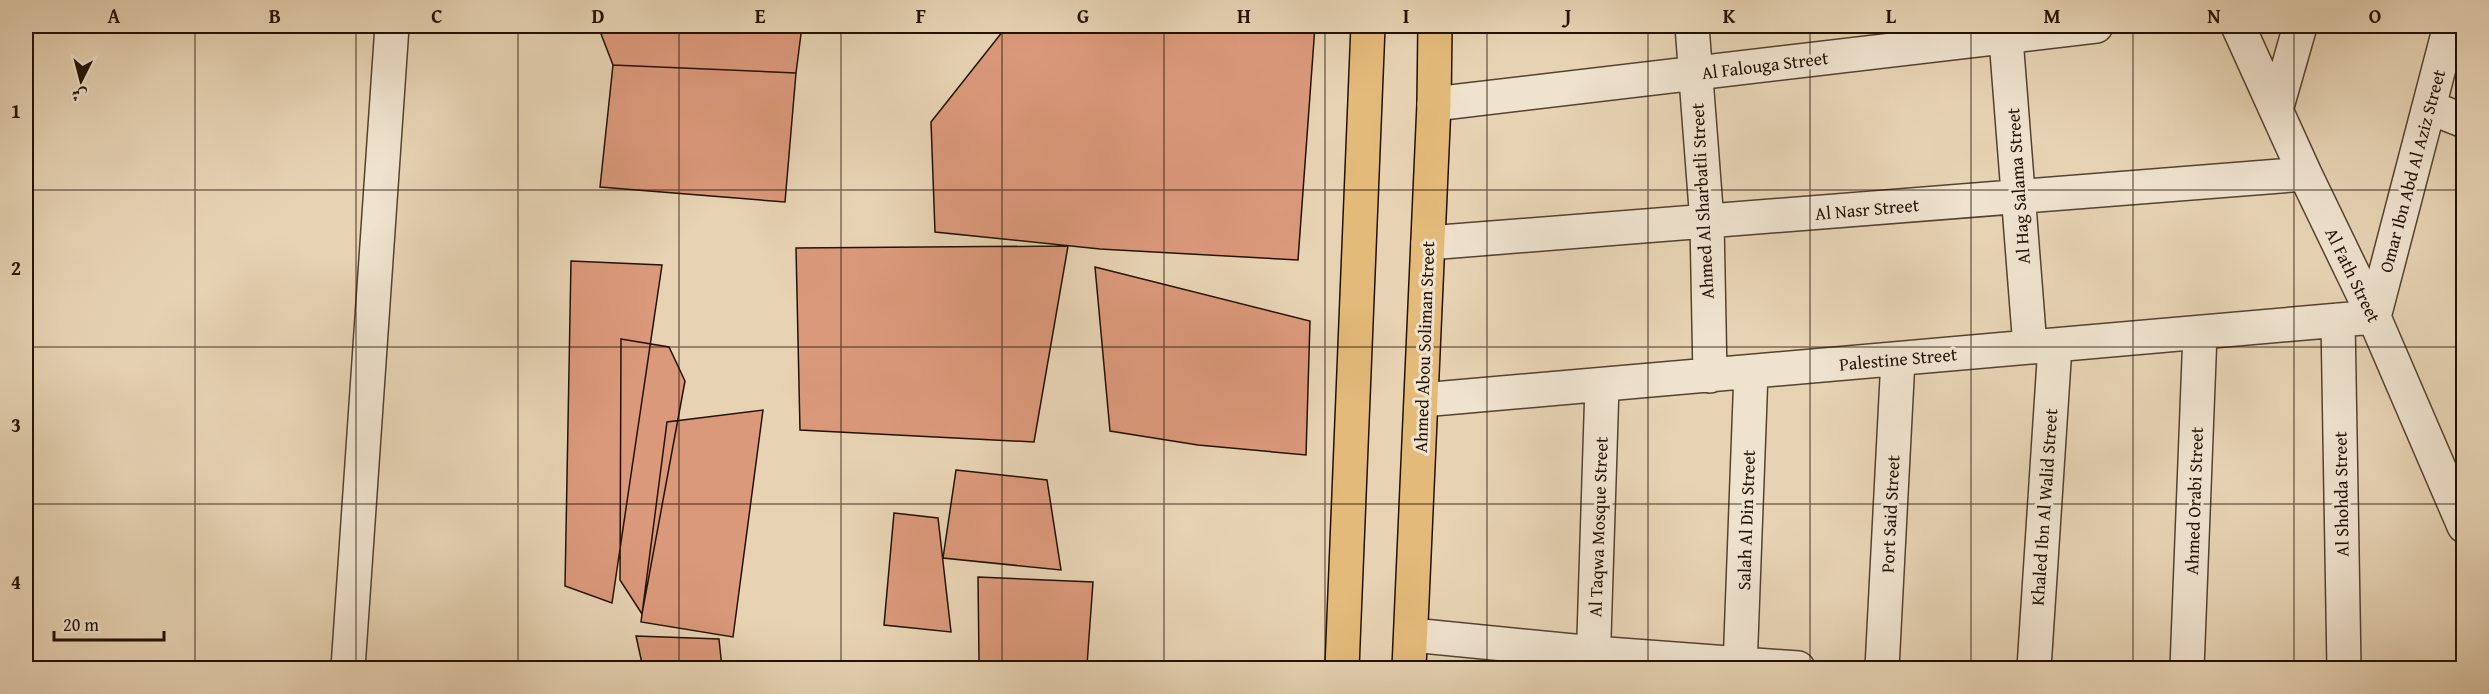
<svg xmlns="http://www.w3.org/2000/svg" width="2489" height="694" font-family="'Gentium Book Plus',Amiri,serif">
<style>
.building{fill:#db997b;stroke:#231200;stroke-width:1.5}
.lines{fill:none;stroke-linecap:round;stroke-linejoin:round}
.minor-casing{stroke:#54422d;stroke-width:36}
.major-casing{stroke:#231200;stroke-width:36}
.minor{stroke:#efe2ce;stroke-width:33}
.major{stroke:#e4ba7a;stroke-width:33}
.grid{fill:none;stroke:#231200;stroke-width:1.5;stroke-opacity:0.55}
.labels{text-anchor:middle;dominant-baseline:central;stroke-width:6;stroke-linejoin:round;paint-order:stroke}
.street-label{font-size:18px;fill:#231200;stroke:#efe2ce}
.neatline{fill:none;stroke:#231200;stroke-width:2}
.grid-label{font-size:20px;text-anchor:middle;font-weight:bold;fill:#231200}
</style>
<rect width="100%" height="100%" fill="#e7d3b4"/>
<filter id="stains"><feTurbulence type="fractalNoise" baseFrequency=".00333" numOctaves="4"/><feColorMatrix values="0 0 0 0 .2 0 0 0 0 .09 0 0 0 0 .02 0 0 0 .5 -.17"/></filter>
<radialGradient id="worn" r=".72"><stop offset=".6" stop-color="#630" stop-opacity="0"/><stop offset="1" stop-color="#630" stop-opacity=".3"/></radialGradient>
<path class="building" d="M598,26H802L796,73L613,65Z
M1007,26H1315L1298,260L1100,249L935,232L931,122Z
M613,65L796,73L785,202L600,187Z
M1068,246L1034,442L800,430L796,248Z
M571,261L662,265L612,603L565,586Z
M1095,267L1310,321L1306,455L1198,445L1110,431Z
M621,339L669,347L685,381L642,614L620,580Z
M763,410L733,637L641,622L667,422Z
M956,470L1047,480L1061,570L943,558Z
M894,513L938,518L951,632L884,625Z
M978,577L1093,582L1087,665L1027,666L979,661Z
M636,636L719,639L722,668H643Z"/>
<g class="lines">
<defs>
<path id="minor" d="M1692,26L1707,222L1710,376
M2005,26L2030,347
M2238,26L2305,174L2374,317L2464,526
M1434,104L2096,26
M2429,107L2464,121
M2276,110L2300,26
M1428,243L2305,174
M2338,320L2344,668
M1422,400L2374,317L2450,26
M1412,635L1594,653L1798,668
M348,668L392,26
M1593,668L1602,386
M1740,668L1751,372
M1882,668L1898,359
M2034,668L2055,346
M2187,668L2200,333"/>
<path id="major" d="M1342,668L1368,26
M1409,668L1434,104L1435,26"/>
</defs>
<use href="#minor" class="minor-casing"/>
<use href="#major" class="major-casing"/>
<use href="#minor" class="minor"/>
<use href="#major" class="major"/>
</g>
<path class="grid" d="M195,26V668M356,26V668M518,26V668M679,26V668M841,26V668M1002,26V668M1164,26V668M1325,26V668M1487,26V668M1648,26V668M1810,26V668M1971,26V668M2133,26V668M2294,26V668M26,190H2464M26,347H2464M26,504H2464"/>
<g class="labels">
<g class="street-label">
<text transform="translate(1765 65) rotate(-7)">Al Falouga Street</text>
<text transform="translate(2412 171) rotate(-75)">Omar Ibn Abd Al Aziz Street</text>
<text transform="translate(2018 186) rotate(-94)">Al Hag Salama Street</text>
<text transform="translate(1702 201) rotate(-93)">Ahmed Al Sharbatli Street</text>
<text transform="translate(1867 209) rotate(-5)">Al Nasr Street</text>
<text transform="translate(2353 275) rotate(64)">Al Fath Street</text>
<text transform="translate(1424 347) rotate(-88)">Ahmed Abou Soliman Street</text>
<text transform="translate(1898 359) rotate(-5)">Palestine Street</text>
<text transform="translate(2341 494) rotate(-91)">Al Shohda Street</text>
<text transform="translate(2194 501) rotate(-88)">Ahmed Orabi Street</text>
<text transform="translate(2044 507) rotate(-86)">Khaled Ibn Al Walid Street</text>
<text transform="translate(1890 514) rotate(-87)">Port Said Street</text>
<text transform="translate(1746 520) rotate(-88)">Salah Al Din Street</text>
<text transform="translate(1598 527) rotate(-88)">Al Taqwa Mosque Street</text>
</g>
</g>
<rect width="2489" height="694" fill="none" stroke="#e7d3b4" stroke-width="66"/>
<g transform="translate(81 81) rotate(186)" stroke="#efe2ce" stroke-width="4.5" paint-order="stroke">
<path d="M0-4.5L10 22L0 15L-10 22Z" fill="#231200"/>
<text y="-9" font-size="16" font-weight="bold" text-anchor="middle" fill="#231200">ش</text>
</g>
<path d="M54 631v9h110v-9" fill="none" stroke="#231200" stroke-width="3"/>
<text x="63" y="631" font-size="18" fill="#231200" stroke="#efe2ce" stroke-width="4.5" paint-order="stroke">20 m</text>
<rect x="33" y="33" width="2423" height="628" class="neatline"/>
<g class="grid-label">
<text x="114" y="23">A</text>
<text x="275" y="23">B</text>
<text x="437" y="23">C</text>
<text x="598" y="23">D</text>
<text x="760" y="23">E</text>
<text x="921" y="23">F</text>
<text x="1083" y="23">G</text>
<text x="1244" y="23">H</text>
<text x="1406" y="23">I</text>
<text x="1568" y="23">J</text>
<text x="1729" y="23">K</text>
<text x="1891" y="23">L</text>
<text x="2052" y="23">M</text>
<text x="2214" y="23">N</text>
<text x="2375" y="23">O</text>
<text x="16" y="118">1</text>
<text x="16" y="275">2</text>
<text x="16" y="432">3</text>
<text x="16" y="589">4</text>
</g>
<rect width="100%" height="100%" filter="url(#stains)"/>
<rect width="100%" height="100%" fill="url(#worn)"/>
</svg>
